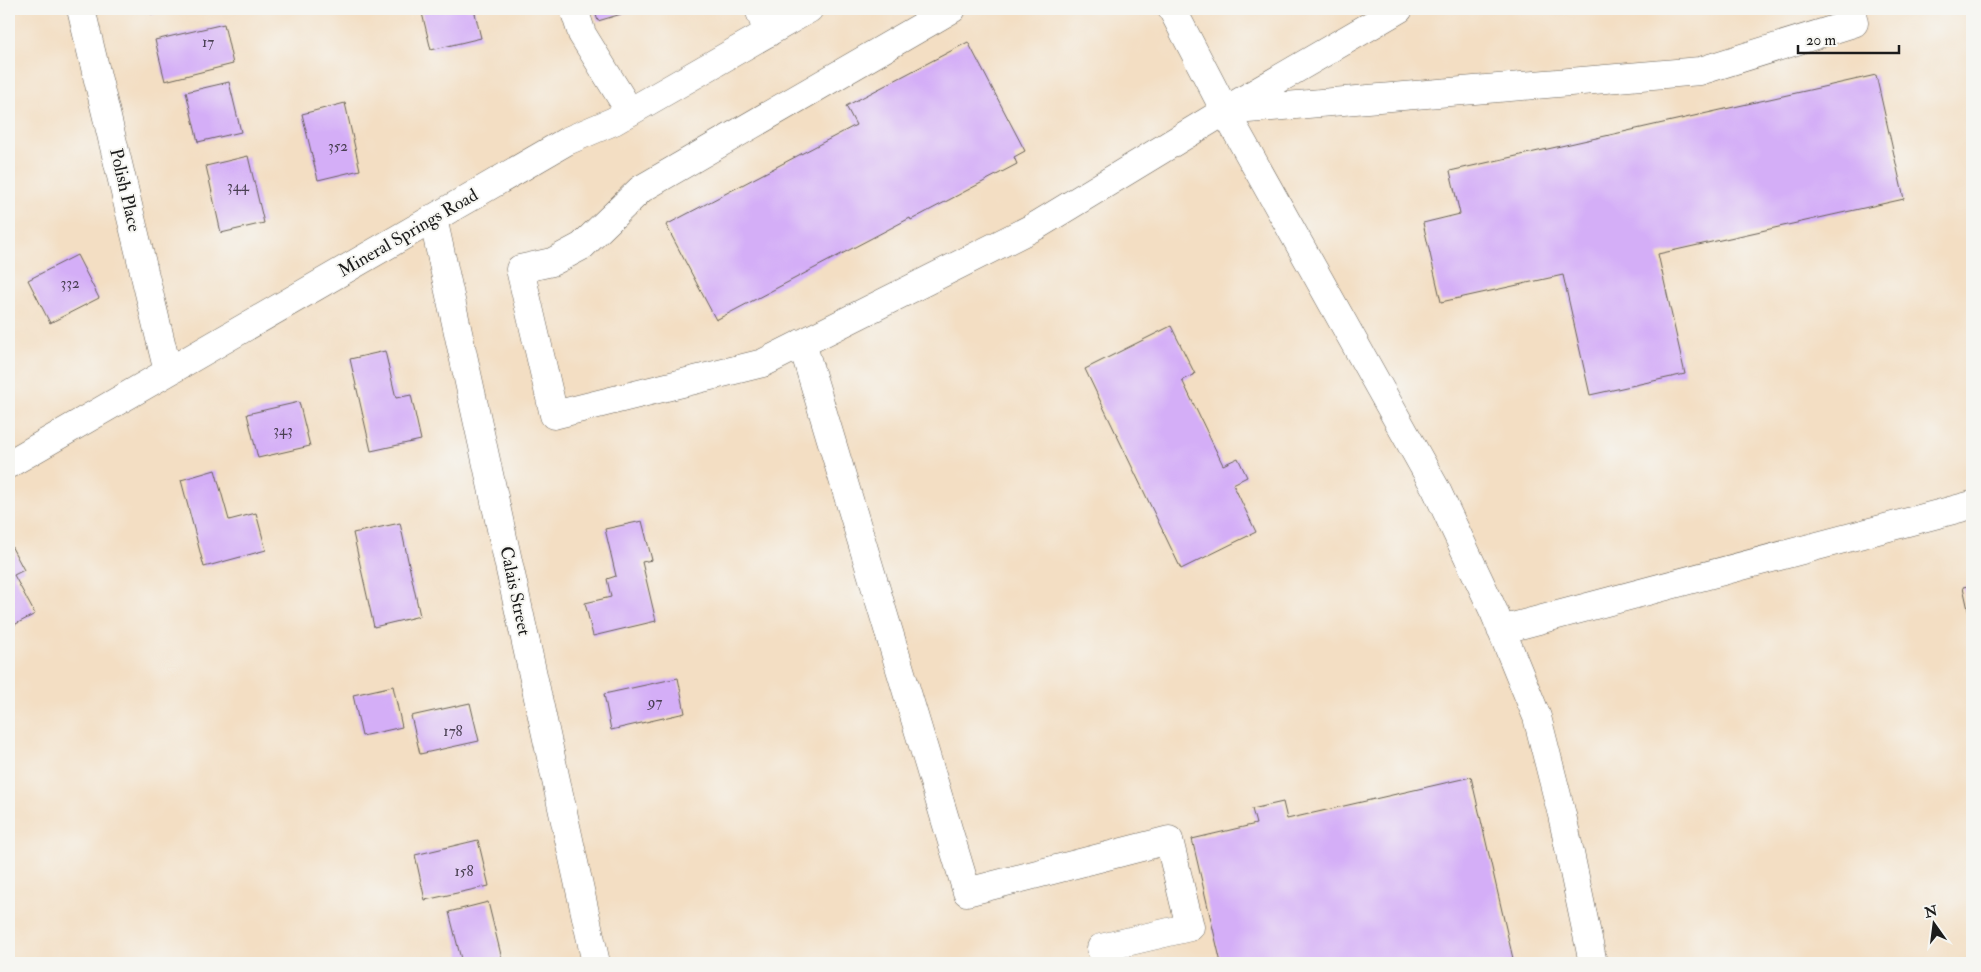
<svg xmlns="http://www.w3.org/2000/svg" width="1981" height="972" font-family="'IM FELL Double Pica',serif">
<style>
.building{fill:#d4aef7}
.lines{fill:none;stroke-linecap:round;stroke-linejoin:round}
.minor-casing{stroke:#676056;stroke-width:29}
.minor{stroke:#fff;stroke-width:28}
.labels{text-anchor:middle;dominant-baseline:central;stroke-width:4;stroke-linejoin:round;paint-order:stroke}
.number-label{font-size:15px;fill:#4a4053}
.street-label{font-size:18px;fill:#1c1c1c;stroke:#f6f6f2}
</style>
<rect width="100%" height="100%" fill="#f6f6f2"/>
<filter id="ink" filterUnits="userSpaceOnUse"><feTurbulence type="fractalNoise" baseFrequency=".02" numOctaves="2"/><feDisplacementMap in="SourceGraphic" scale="10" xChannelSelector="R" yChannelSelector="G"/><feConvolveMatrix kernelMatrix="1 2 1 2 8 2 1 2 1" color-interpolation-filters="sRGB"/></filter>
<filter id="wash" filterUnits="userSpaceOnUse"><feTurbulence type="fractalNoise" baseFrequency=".0096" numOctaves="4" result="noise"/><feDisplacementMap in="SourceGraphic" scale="20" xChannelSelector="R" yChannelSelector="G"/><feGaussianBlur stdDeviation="1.12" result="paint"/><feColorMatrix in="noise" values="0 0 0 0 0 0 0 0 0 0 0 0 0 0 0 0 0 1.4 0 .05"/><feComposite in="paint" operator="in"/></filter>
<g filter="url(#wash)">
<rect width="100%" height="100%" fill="#f3dec3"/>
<g id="blocks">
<path class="building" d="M150,9H170L151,14Z
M421,9H474L481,38L431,50Z
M594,9H638L598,21Z
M224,24L233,64L165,81L155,40Z
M968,42L1025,151L1014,157L1017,164L911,220L910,218L716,320L666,225L856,125L846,106Z
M1876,75L1904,199L1658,254L1685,374L1590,395L1563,275L1441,302L1423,223L1460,214L1450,171Z
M229,82L241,132L198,142L186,92Z
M345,103L360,170L318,180L302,114Z
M248,156L264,223L221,233L206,166Z
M77,255L99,298L50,323L28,280Z
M1171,326L1195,374L1182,380L1223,465L1238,458L1247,477L1233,484L1256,532L1181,569L1085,369Z
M385,351L396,398L411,395L421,440L371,451L350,359Z
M299,402L310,446L258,458L247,414Z
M215,470L229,520L256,513L266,550L204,567L181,480Z
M642,521L652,560L642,562L656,621L593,636L585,603L611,597L607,579L616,576L605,529Z
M400,523L420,616L374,627L353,533Z
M9,542L24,570L14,575L35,614L14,625L9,618Z
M1972,585V623H1971L1963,587Z
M678,678L685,713L611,730L604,694Z
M393,686L402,727L362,736L353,695Z
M470,703L479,741L420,754L411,716Z
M1471,777L1514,963H1221L1192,839L1256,824L1252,809L1283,802L1287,819Z
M478,840L489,886L425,900L415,855Z
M488,902L503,963H462L449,912Z"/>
</g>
</g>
<g filter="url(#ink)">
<use href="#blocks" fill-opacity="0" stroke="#676056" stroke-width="1"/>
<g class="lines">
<defs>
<path id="minor" d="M81,9L168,372
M574,9L582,34L630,112
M759,9L768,33
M952,9L641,189L582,246L552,262L520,269L554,415L763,363L1036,226L1225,111L1172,9
M1231,107L1399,9
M1225,111L1436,489L1494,612L1537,717L1562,815L1593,963
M1225,111L1700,71L1854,23L1851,9
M433,218L596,963
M802,343L967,892L1169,840L1190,927L1101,948L1104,963
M9,464L567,141L614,121L809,9
M1501,630L1972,505"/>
</defs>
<use href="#minor" class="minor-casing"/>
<use href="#minor" class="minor"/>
</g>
</g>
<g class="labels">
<g class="number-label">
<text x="208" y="42">17</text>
<text x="338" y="146">352</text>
<text x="238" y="186">344</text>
<text x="70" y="283">332</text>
<text x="283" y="430">343</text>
<text x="655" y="702">97</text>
<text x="453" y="731">178</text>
<text x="464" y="871">158</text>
</g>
<g class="street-label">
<text transform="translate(125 190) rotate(77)">Polish Place</text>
<text transform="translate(408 233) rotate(-30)">Mineral Springs Road</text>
<text transform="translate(515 591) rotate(78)">Calais Street</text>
</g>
</g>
<rect width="1981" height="972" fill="none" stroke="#f6f6f2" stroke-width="30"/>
<g transform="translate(1934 924) rotate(346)" stroke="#f6f6f2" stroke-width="4" paint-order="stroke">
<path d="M0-4L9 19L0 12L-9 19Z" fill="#1c1c1c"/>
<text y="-8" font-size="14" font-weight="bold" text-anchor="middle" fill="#1c1c1c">N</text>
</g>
<path d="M1798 45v8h101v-8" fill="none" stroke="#1c1c1c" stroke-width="2.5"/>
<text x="1806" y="45" font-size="15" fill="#1c1c1c" stroke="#f6f6f2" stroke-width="4" paint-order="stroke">20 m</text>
</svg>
